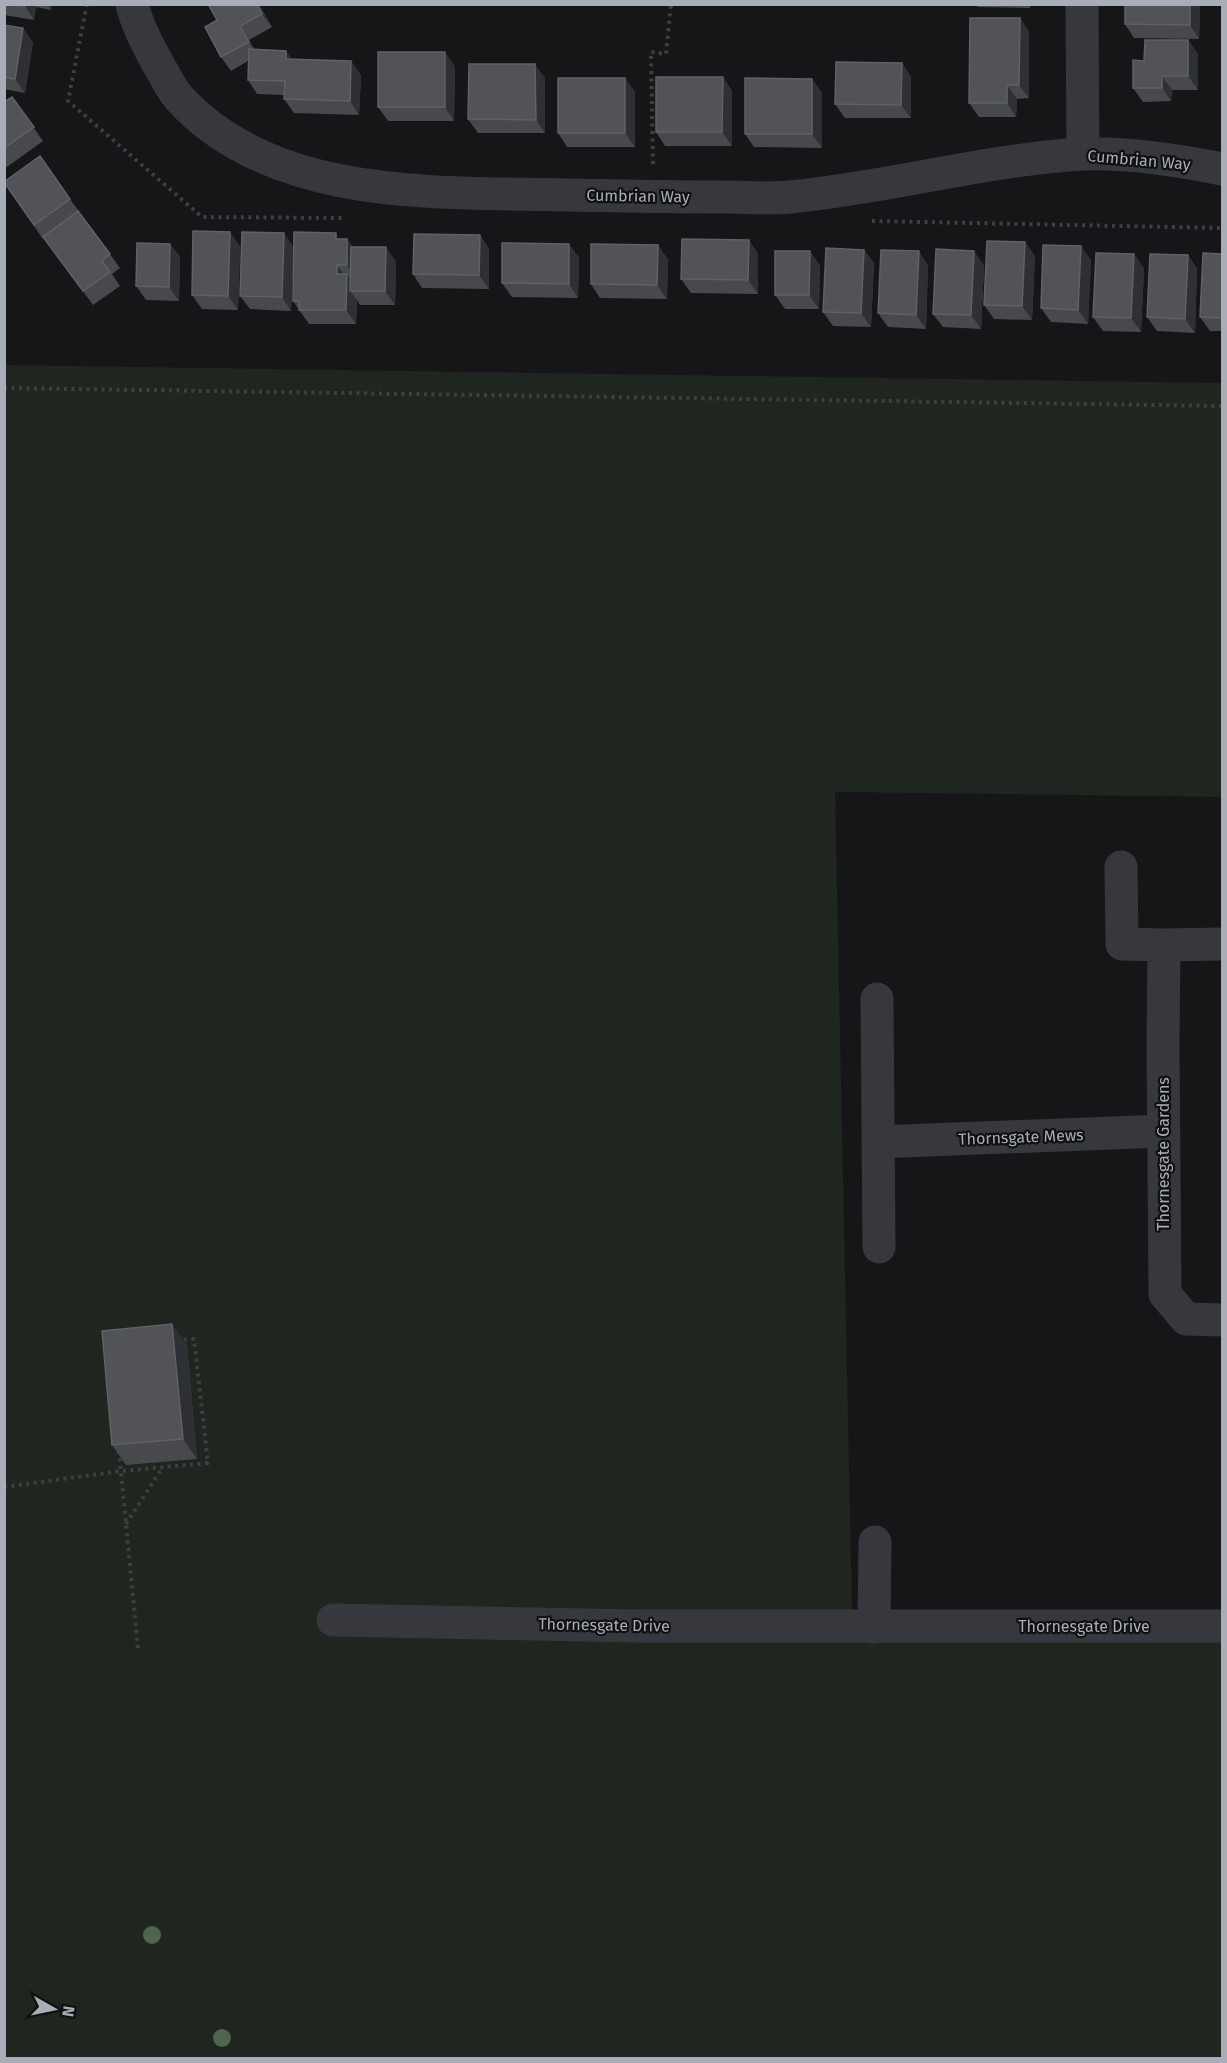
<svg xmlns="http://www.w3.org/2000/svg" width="1227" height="2063" font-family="'Fira Sans',sans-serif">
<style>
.green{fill:#1e261f}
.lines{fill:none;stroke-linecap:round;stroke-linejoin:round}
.path{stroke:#3d3f44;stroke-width:4;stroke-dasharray:3 4.5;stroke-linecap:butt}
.minor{stroke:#37383d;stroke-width:33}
.tree{fill:#506452}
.wall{fill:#47494d}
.shaded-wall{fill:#2f3033}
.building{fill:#525359;stroke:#5f6168;stroke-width:1.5}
.labels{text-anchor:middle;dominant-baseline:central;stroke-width:4.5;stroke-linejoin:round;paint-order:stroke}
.street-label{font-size:16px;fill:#a8adb8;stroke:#111113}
</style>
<rect width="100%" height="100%" fill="#161618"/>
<path class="green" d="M5,365L1222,383V797L835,792L852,1610L1222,1626V2058H5Z"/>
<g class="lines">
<path class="path" d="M87,4L68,101L202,217L346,218
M653,164L651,52L666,54L671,4
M872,221L1222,228
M4,388L1222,406
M119,1451L138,1649
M4,1487L121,1471L208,1463L194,1339L179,1340
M126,1524L162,1468"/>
<path class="minor" d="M132,4C137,26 150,50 161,69C167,79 172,91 180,99C274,201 437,192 564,195C618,196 671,197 724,197C745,197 768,199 789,197C886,188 984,160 1082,154C1128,152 1177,160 1222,169
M1082,4L1083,154
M1121,867L1122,944L1164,945
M1222,944L1164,945L1163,1045L1165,1294L1186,1319L1222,1320
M877,999L879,1247
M878,1142L1163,1131
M333,1620L636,1626H1222
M874,1627L875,1542"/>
</g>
<g class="tree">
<circle cx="152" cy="1935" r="9"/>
<circle cx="222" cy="2038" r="9"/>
</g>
<path class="wall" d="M4,4H52L51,10L36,7L34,20L4,15Z
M259,4L272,27L249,40L255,50L293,60L351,61L361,75L359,115L294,113L284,99V95L257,94L248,80V61L231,71L221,57L205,27Z
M975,4H1030V8L978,7Z
M1125,4H1200L1199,39L1134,38L1125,24Z
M1020,18L1029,32V98L1017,99L1016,117H979L969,103Z
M4,25L33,42L25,93L4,89Z
M1188,40L1198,54V90H1172L1171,101L1143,102L1133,88L1144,61Z
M902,63L911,77V118H845L835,104Z
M455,66L454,121H388L378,107Z
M723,77L732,91V146H665L656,132Z
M545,78V133H478L468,119Z
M625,78L635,92V147H567L558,133Z
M812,79L822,93V148L754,147L745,134Z
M12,97L43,141L7,167L4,164V102Z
M4,183L70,199L120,268L112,274L120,286L93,305L44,238L43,239Z
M480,235L489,249V289L422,288L413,274Z
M340,239H347L353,247L396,261L395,305H360L357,300L356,324H309L293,301V263L291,311L250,309L240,296L293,247Z
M749,240L758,254V294L691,293L681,279Z
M1025,242L1035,256L1032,320L994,319L984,305Z
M170,244L180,257L179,301L146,300L136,286Z
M569,244L579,258L578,298L512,297L502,283Z
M240,246L238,310L202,309L192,295Z
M864,250L874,263L871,327L833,326L823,312Z
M1222,254V331H1210L1200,317Z
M1188,255L1197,269L1195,333L1157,331L1147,317Z
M668,259L667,299L600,298L591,284Z
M1091,260L1088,324L1051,322L1041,308Z
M820,265L819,309H785L775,295Z
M928,265L926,329L888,327L878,313Z
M984,265L981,329L943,327L933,314Z
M1144,268L1141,332L1103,331L1093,317Z
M187,1345L197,1459L126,1465L112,1445Z"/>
<path class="shaded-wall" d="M25,4H34L36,7L34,20L25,6Z
M47,4H52L51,10Z
M257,4H259L272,27L262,14Z
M1190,4H1200L1199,39L1190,25Z
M1020,18L1029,32V98L1019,85Z
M240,26L249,40L258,56L249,42Z
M23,28L33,42L25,93L15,79Z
M1188,40L1198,54V90L1188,76Z
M286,51L296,64L286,59Z
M445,52L455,66L454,121L445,107Z
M351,61L361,75L359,115L350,101Z
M902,63L911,77V118L901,105Z
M535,64L545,78V133L536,120Z
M1162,76L1172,90L1171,101L1162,88Z
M723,77L732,91V146L722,132Z
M625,78L635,92V147L625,133Z
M812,79L822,93V148L812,134Z
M1007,85L1017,99L1016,117L1007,103Z
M230,232L240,246L238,310L228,296Z
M284,233L294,247L291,311L282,297Z
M480,235L489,249V289L479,275Z
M347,239L357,253V279L347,265Z
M749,240L758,254V294L748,280Z
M1025,242L1035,256L1032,320L1022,306Z
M170,244L180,257L179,301L169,287Z
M569,244L579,258L578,298L569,284Z
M658,245L668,259L667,299L657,285Z
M1081,246L1091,260L1088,324L1078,310Z
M386,247L396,261L395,305L385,291Z
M864,250L874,263L871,327L861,313Z
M810,251L820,265L819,309L809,295Z
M919,251L928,265L926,329L916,315Z
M974,251L984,265L981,329L971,315Z
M1134,254L1144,268L1141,332L1131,318Z
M1188,255L1197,269L1195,333L1185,319Z
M337,265L347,279L337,274Z
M347,274L357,288L350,291L357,300L356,324L346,310Z
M172,1324L187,1345L197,1459L183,1439Z"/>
<path class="building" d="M13,4H25V6Z
M208,4H257L262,14L240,26L249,42L221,57L205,27L217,20Z
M1125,4H1190V25L1125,24Z
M970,18H1020L1019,85H1007V103H969Z
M4,25L23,28L15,79L4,77Z
M1145,40H1188V76H1162V88H1133V60L1144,61Z
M249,49L286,51V59L351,61L350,101L284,99L285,81L248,80Z
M378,52H445V107H378Z
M836,62L902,63L901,105L835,104Z
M469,64H535L536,120L468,119Z
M656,77H723L722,132H656Z
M558,78H625V133H558Z
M745,78L812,79V134H745Z
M12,97L34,127L4,148V102Z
M40,156L70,199L34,225L4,182Z
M78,211L110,254L102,261L110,272L83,291L43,237Z
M193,231L230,232L228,296L192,295Z
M242,232L284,233L282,297L240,296Z
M294,232L336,233V239H347V265H337V274H347L346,310H299V301H293Z
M414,234L480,235L479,275L413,274Z
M682,239L749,240L748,280L681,279Z
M987,241L1025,242L1022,306L984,305Z
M137,243L170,244L169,287L136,286Z
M502,243L569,244V284L502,283Z
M591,244L658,245L657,285L591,284Z
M1043,245L1081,246L1078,310L1041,308Z
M351,247H386L385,291H350Z
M826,248L864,250L861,313L823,312Z
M936,249L974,251L971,315L933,314Z
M881,250L919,251L916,315L878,313Z
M775,251H810L809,295H775Z
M1096,253L1134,254L1131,318L1093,317Z
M1203,253L1222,254V318L1200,317Z
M1150,254L1188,255L1185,319L1147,317Z
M172,1324L183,1439L112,1445L102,1331Z"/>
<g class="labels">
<g class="street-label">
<text transform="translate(1139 160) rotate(5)">Cumbrian Way</text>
<text transform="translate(638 196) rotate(1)">Cumbrian Way</text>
<text transform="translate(1021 1137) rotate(-2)">Thornsgate Mews</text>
<text transform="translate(1163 1154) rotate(-90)">Thornesgate Gardens</text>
<text transform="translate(604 1625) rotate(1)">Thornesgate Drive</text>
<text x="1084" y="1626">Thornesgate Drive</text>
</g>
</g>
<rect width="1227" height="2063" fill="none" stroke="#a8adb8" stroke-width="12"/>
<g transform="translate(54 2009) rotate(99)" stroke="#111113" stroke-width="4.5" paint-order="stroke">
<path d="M0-4.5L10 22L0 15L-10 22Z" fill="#a8adb8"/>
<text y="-9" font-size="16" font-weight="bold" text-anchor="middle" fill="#a8adb8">N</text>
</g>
</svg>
